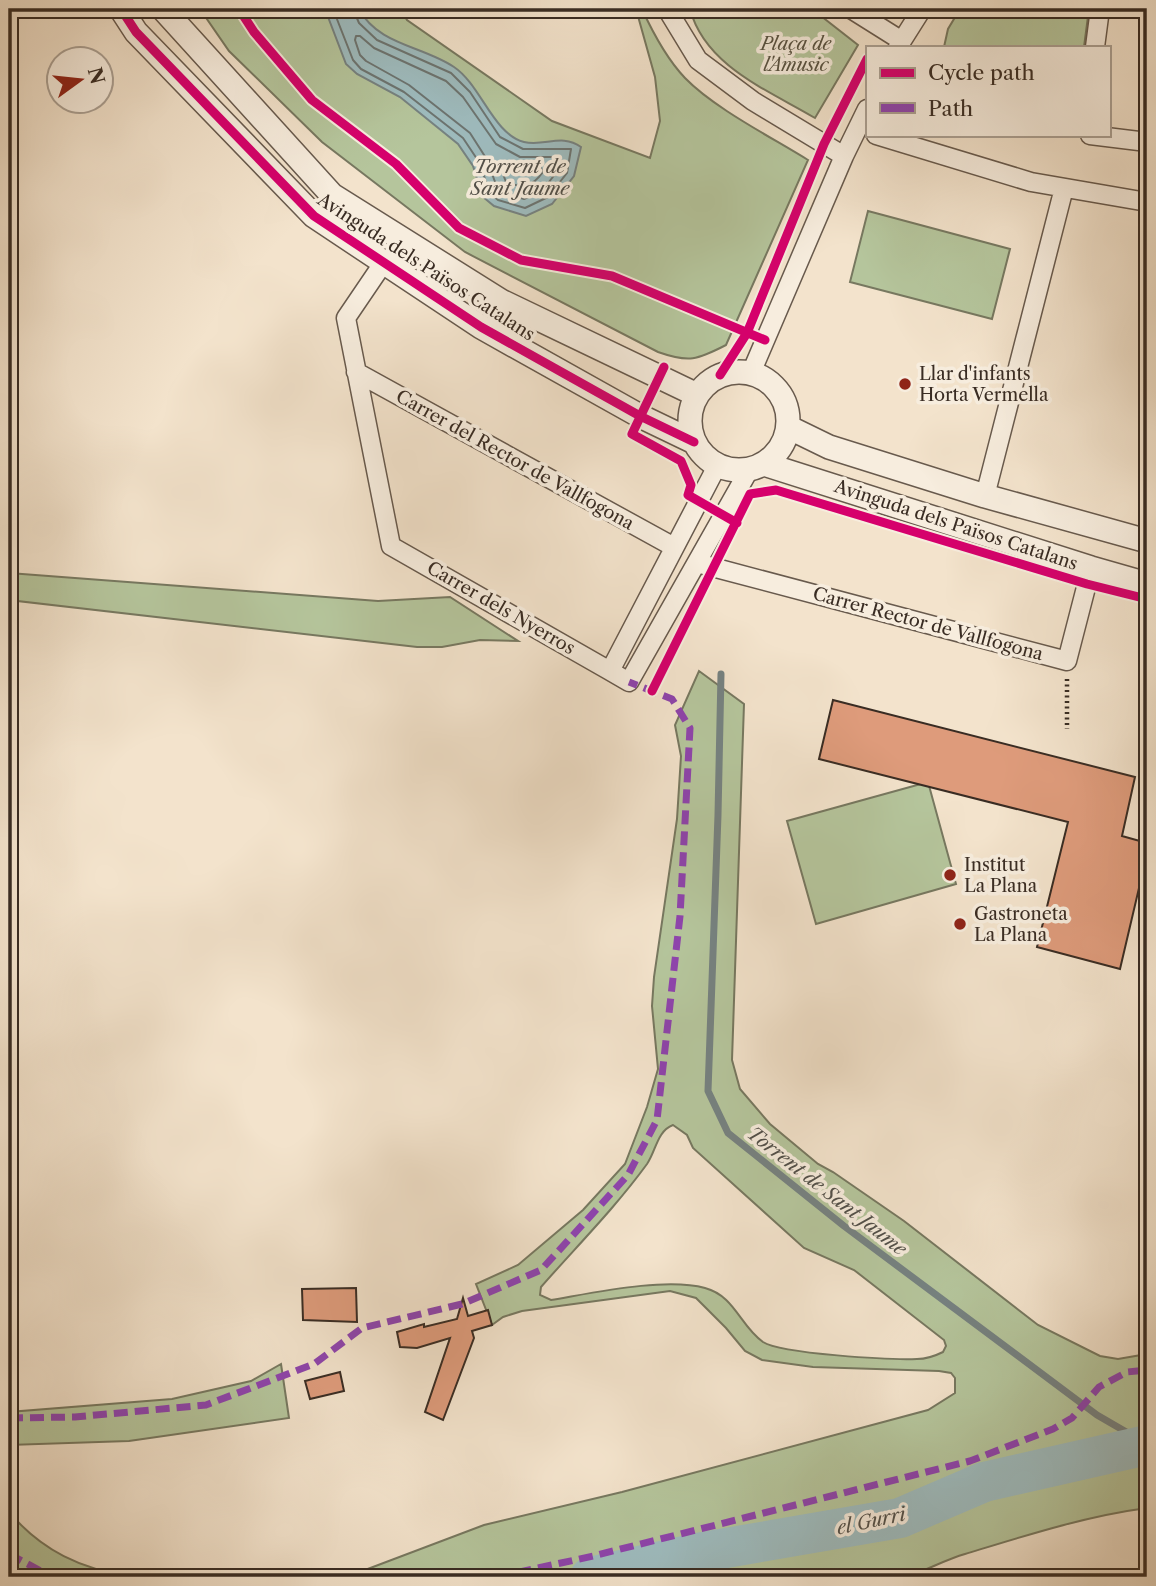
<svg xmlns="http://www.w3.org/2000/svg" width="1156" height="1586" font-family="'Libre Caslon Text',serif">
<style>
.green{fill:#b5c59c;stroke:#777860;stroke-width:2;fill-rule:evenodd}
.water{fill:#9ebcbf;stroke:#768281;stroke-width:2}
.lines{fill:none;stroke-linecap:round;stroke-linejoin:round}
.shore{stroke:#6c7471;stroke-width:2}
.stream{stroke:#768281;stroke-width:7}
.river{stroke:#9ebcbf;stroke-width:40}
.building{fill:#de9b7b;stroke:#392c23;stroke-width:2}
.minor-casing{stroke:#685a4d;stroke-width:21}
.tertiary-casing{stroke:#685a4d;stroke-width:26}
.path{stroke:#392c23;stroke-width:4.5;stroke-dasharray:2 3.5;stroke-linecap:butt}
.minor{stroke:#f7edde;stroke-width:18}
.tertiary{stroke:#f7edde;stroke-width:23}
.quiet{stroke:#8e44ad;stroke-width:7;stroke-dasharray:14 7;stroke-linecap:butt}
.cycleway-casing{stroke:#f7edde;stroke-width:13}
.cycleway{stroke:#d6006c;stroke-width:9}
.poi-dot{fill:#8f2418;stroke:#f7edde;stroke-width:2.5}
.labels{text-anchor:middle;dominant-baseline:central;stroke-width:7;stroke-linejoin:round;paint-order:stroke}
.park-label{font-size:18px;font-style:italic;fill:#585241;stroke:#f7edde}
.street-label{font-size:18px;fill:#392c23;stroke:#f7edde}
.poi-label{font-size:18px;fill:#392c23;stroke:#f7edde;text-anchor:start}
.water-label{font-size:19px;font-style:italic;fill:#52504a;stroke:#f7edde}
</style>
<rect width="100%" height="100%" fill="#f3e3cc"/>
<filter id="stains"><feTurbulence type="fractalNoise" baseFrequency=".00286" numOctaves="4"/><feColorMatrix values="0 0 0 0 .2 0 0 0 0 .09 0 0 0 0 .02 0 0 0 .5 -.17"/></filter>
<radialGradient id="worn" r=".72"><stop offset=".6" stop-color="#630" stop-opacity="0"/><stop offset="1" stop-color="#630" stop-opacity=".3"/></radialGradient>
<path class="green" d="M200,9H401L407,20L552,121L650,158L660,121L655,77L636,9H642C653,33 666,58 685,78C714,108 771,137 808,160L726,345C697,360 689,363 658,352L465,252L322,142L229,51Z
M690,9H812L858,45L815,118C768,90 705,66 690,9Z
M960,9H1089L1084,47H944L948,29Z
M868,211L1010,249L992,319L850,282Z
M9,573L378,601L450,597L518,641L480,640L442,647H417L9,600Z
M699,671L744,704L732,1060L740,1089L770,1124L818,1164L833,1172L904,1221L1038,1325L1100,1356L1118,1359L1147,1354V1508C1086,1516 1024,1536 965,1554C944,1560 926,1571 905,1577H226L297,1569L348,1574L365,1570L484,1525L622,1492L928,1410L955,1393V1378L951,1373L939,1371L813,1367L762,1360L745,1351L726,1328L696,1298L670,1291L522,1311L503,1317L492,1325L476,1284L518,1265L583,1210L625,1164L647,1107L658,1069L652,1006L654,977L677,819L681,756L675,725ZM673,1125L687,1135L693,1148L804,1248L854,1270L944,1340L946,1346L943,1352C935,1356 926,1359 917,1359C891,1360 782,1354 763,1342C740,1326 735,1296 705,1288C665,1277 593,1293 551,1300L540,1295L541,1287C576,1247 615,1208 647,1164C656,1151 657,1131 673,1125Z
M928,782L956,884L816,924L787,821Z
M281,1364L289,1418L129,1441L9,1445V1412L172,1399L251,1381Z
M9,1512C42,1551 81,1569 132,1577H9Z"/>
<path class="water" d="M325,9H359C378,45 423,46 454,67C481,85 493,134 524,142C544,147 562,133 581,147L574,176L552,204L526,216L494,206L483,197L473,166L458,144L400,97L357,74L346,64Z"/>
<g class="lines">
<path class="shore" d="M333,9L353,60L361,69L404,92L463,138L479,162L490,193L498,200L525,208L548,197L567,173L571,149H523L500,137L470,92L451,73L377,40L359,23L353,9
M356,36H360L374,48L446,81L463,97L496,144L520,157H559L561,160L559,169L542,191L524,199L502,192L497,187L486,158L470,133L409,85L366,61L360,55L355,40Z
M502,162L520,168H541L543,172C532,187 523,189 506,182L500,166Z"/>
<path class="stream" d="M721,674L718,815L708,1091L728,1133L844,1226L1097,1415L1147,1444"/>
<path class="river" d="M590,1577L697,1553L900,1518L984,1482L1147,1445"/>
</g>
<path class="building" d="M833,700L1135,777L1122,836L1147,843V854L1120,969L1037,947L1068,822L819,759Z
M356,1288L357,1322L303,1320L302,1289Z
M463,1298L468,1316L488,1310L492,1325L472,1331L474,1338L443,1420L425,1412L450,1338L417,1348L400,1347L397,1332L424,1324V1327L457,1319Z
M340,1372L344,1391L310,1399L305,1381Z"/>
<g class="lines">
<defs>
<path id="minor" d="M667,9L698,60L753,101L844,156
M851,9L902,41
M898,47L922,9
M1095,47L1100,9
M876,135L1031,182L1147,202
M1090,135L1147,142
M384,262L346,318L391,546L610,671
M356,372L674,547
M751,373L844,156L867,109
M717,466L610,671L629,682L749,470
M985,496L1064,188
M697,563L1067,661L1091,568"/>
<path id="tertiary" d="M121,9L136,32L314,216L481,327L640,416L694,442
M163,9L332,195L501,301L697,395
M690 421a49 49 0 1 1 98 0a49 49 0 1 1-98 0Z
M788,427L829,447L985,496L1147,541
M764,464L1091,568L1147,584"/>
</defs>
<use href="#minor" class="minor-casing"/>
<use href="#tertiary" class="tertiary-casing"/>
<path class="path" d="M1067,679V729"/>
<use href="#minor" class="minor"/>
<use href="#tertiary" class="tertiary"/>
<path class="quiet" d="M9,1418L75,1417L206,1405L314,1364L362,1328L462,1304L541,1270L628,1175L657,1120L680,916L690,728L672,699L629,682
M9,1554L52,1577
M497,1577L593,1556L970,1461L1053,1429L1072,1418L1099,1387L1127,1372L1147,1370"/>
<defs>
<path id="cycleway" d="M121,9L136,32L314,216L481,327L640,416L694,442
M239,9L254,32L312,100L396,164L459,228L521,260L612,276L765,340
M664,367L632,434L681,461L691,485L688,495L737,523
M720,375L747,333L824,144L867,59
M652,691L750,494L776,490L1087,584L1147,599"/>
</defs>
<use href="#cycleway" class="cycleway-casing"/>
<use href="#cycleway" class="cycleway"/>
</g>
<g class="poi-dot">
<circle cx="905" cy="384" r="7"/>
<circle cx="950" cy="875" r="7"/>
<circle cx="960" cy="924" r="7"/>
</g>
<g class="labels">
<g class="park-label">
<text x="796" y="44">Plaça de<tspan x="796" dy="21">l'Amusic</tspan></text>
</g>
<g class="street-label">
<text transform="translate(426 267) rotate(33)">Avinguda dels Països Catalans</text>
<text transform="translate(515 460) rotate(29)">Carrer del Rector de Vallfogona</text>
<text transform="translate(956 525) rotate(18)">Avinguda dels Països Catalans</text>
<text transform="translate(501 608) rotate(30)">Carrer dels Nyerros</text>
<text transform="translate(928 624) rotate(15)">Carrer Rector de Vallfogona</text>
</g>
<g class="poi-label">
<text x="919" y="374">Llar d'infants<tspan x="919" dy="21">Horta Vermella</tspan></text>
<text x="964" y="865">Institut<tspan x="964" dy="21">La Plana</tspan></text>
<text x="974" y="914">Gastroneta<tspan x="974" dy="21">La Plana</tspan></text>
</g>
<g class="water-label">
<text x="520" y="166">Torrent de<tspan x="520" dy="22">Sant Jaume</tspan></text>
<text transform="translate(827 1191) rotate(38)">Torrent de Sant Jaume</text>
<text transform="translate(871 1521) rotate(-12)">el Gurri</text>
</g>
</g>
<rect width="1156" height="1586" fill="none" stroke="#f3e3cc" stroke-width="35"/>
<rect x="10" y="10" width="1135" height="1565" fill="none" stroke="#392c23" stroke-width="3.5"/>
<rect x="18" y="18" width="1121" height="1551" fill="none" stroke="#392c23" stroke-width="2"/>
<rect x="866" y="46" width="245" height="91" fill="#f7edde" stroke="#aba093" stroke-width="2"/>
<rect x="880" y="68" width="35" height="10" fill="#d6006c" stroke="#aba093" stroke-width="2"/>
<text x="928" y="80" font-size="21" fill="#392c23">Cycle path</text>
<rect x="880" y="103" width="35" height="10" fill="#8e44ad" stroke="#aba093" stroke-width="2"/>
<text x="928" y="116" font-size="21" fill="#392c23">Path</text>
<g transform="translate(80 80) rotate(75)"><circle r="33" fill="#f7edde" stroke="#aba093" stroke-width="2"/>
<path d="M0-5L12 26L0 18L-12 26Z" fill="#8f2418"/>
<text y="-10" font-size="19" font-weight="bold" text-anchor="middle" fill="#392c23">N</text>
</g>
<rect width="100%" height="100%" filter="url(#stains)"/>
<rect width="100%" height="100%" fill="url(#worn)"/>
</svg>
